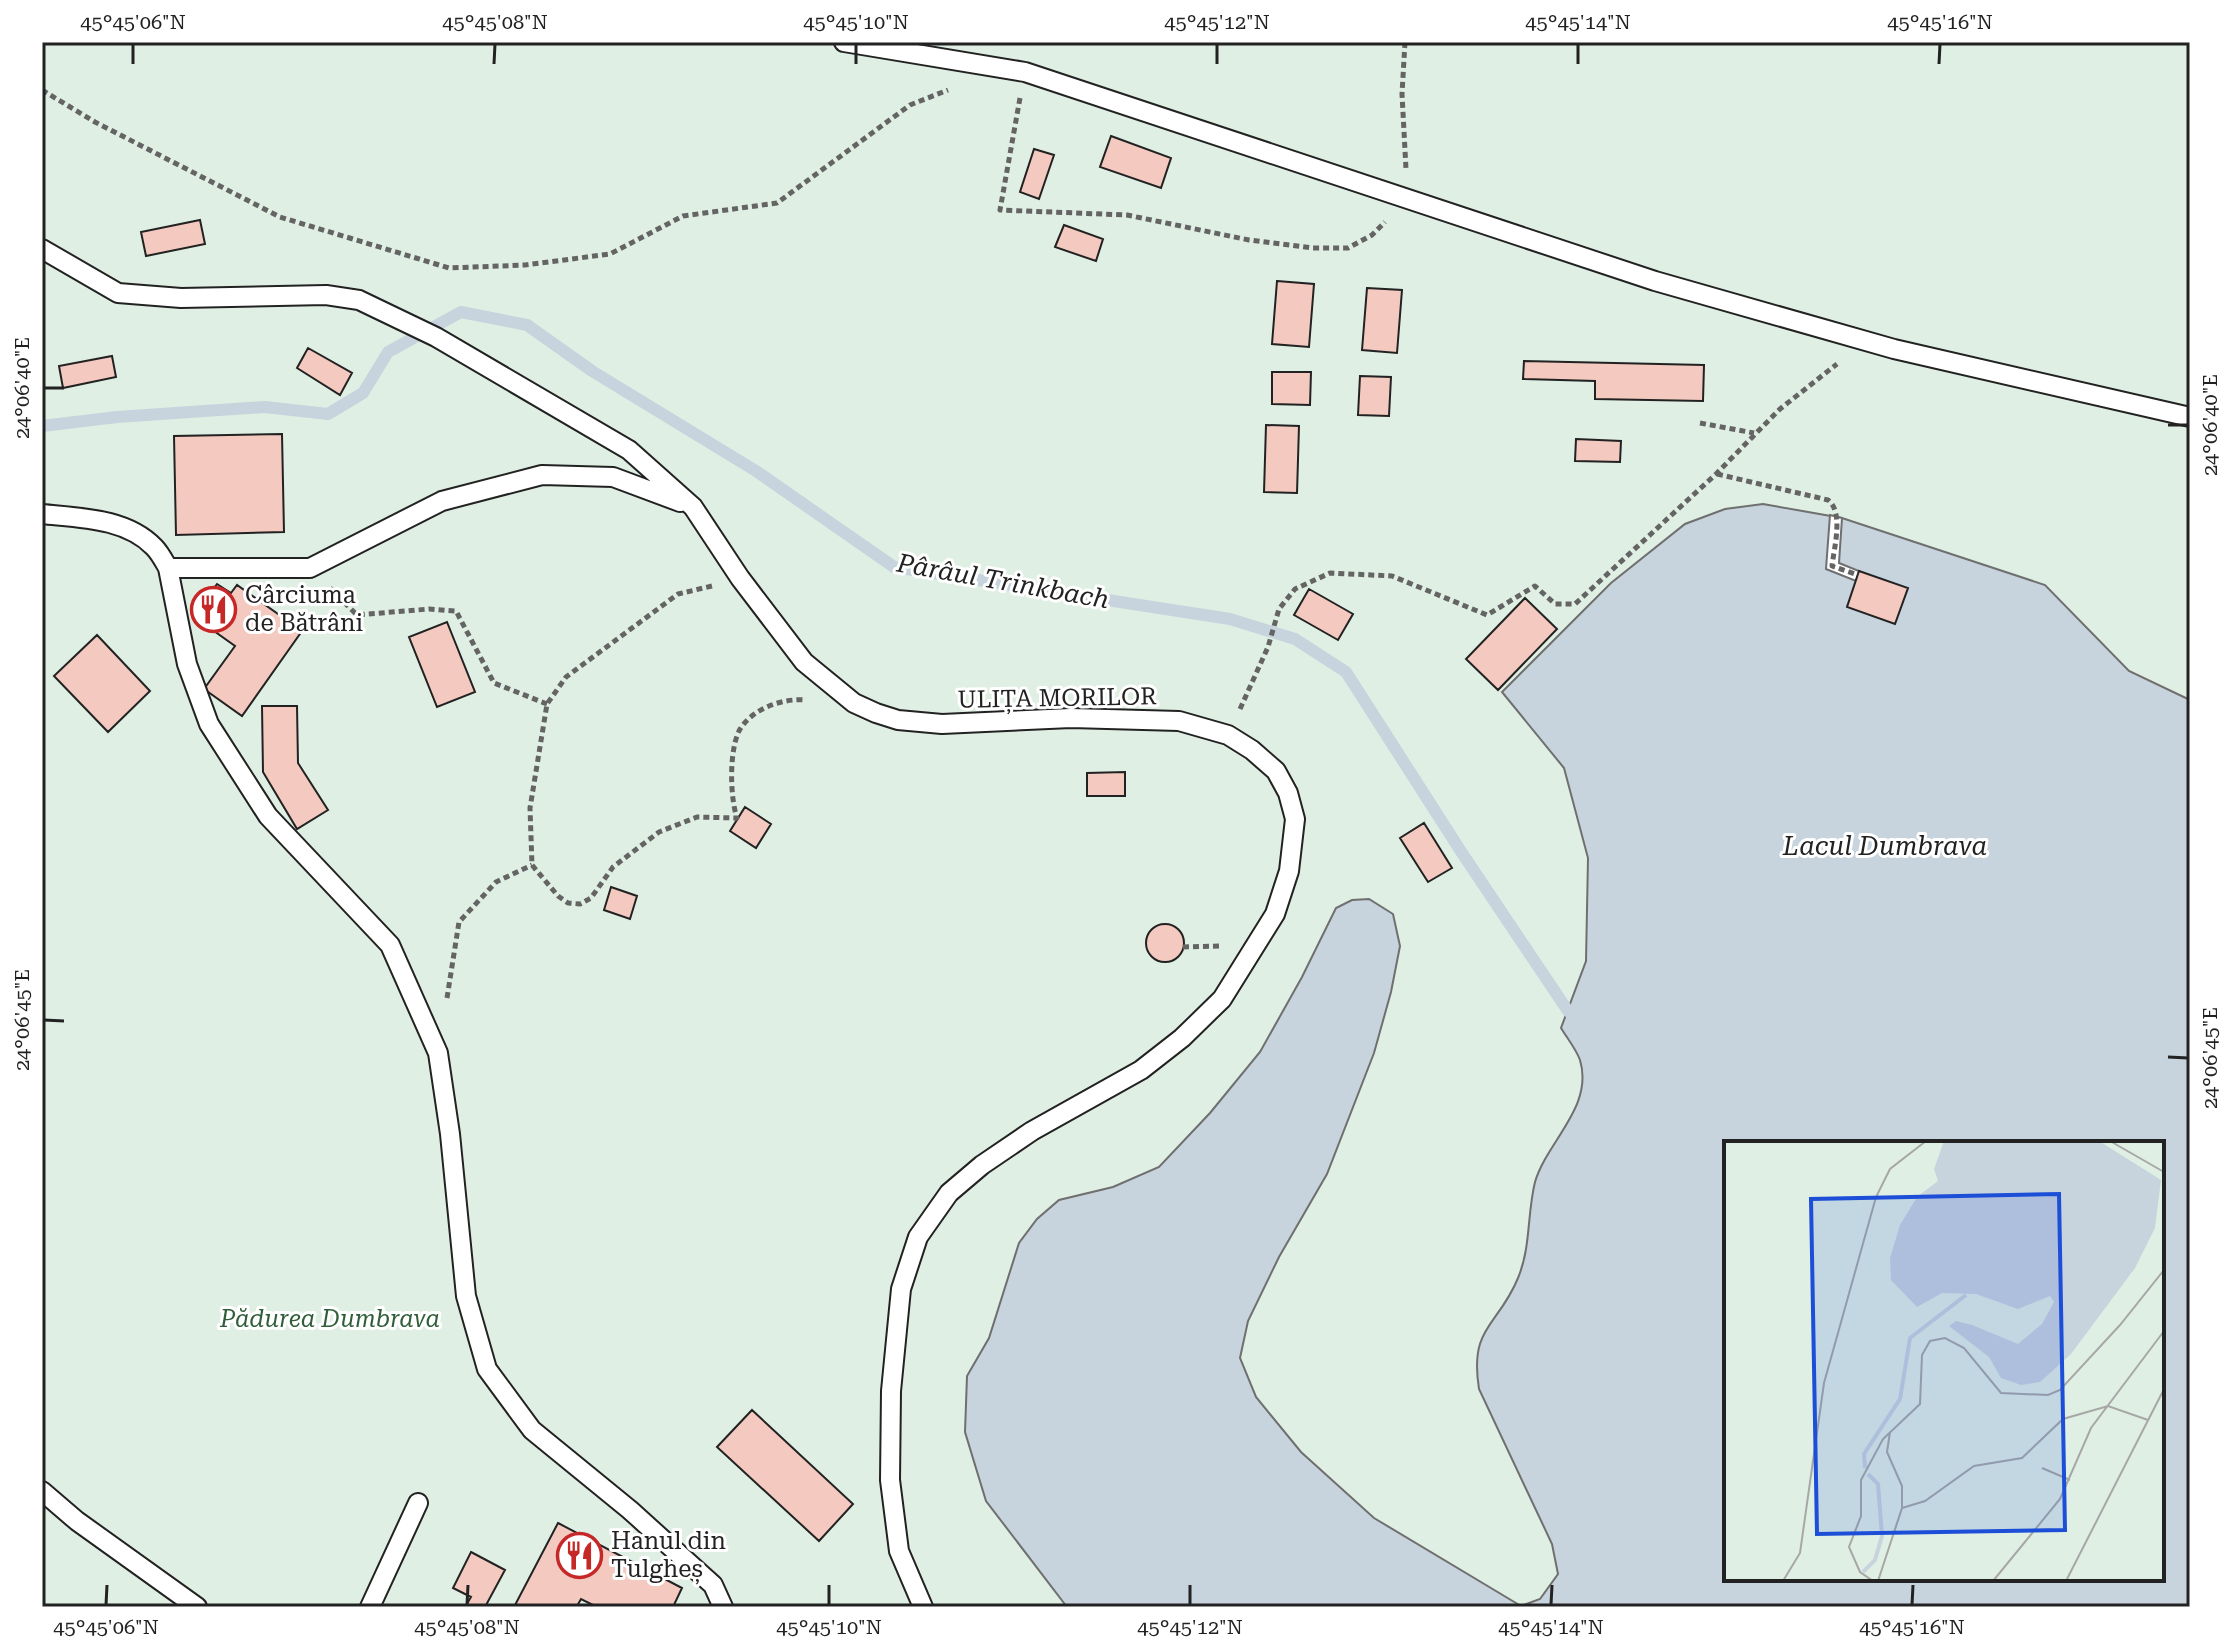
<svg xmlns="http://www.w3.org/2000/svg" width="2232" height="1649" font-family="'Roboto Serif',serif">
<style>
.green{fill:#e0efe3;stroke:#6f6f6f;stroke-width:2;fill-rule:evenodd}
.water{fill:#c7d3dd;stroke:#6f6f6f;stroke-width:2;fill-rule:evenodd}
.pier{fill:#fff;stroke:#6f6f6f;stroke-width:2}
.lines{fill:none;stroke-linecap:round;stroke-linejoin:round}
.stream{stroke:#c7d3dd;stroke-width:12}
.building{fill:#f3c9c0;stroke:#222;stroke-width:2}
.service-casing{stroke:#222;stroke-width:22}
.path{stroke:#646464;stroke-width:5;stroke-dasharray:6 4;stroke-linecap:butt}
.service{stroke:#fff;stroke-width:18}
.ticks{fill:none;stroke:#222;stroke-width:3}
.labels{text-anchor:middle;dominant-baseline:central;stroke-width:6;stroke-linejoin:round;paint-order:stroke}
.poi-label{font-size:24px;fill:#222;stroke:#fff;text-anchor:start}
.street-label{font-size:24px;fill:#222;stroke:#fff}
.park-label{font-size:24px;font-style:italic;fill:#2f5e38;stroke:#fff}
.water-label{font-size:26px;font-style:italic;fill:#222;stroke:#fff}
.inset-river{fill:none;stroke:#c7d3dd;stroke-width:4}
.inset-road{fill:none;stroke:#a7a7a7;stroke-width:2}
.view{fill:#1d4ed8;fill-opacity:0.15;stroke:#1d4ed8;stroke-width:4}
.inset-edge{fill:none;stroke:#222;stroke-width:4}
.neatline{fill:none;stroke:#222;stroke-width:3}
.ticks-label{font-size:20px;text-anchor:middle;fill:#222}
</style>
<rect width="100%" height="100%" fill="#fff"/>
<path class="green" d="M42,42H2190V1607H42ZM1726,1143H2162V1579H1726Z"/>
<path class="water" d="M1763,504L1842,518L2045,585L2129,671L2190,700V1607H1067L986,1501L965,1432L967,1376L989,1338L1019,1243L1037,1219L1059,1200L1113,1187L1159,1167L1210,1113L1260,1052L1302,977L1336,908L1352,900L1369,899L1393,914L1400,946L1391,992L1374,1053L1327,1174L1279,1257L1248,1321L1240,1358L1256,1397L1301,1452L1374,1518L1521,1606L1540,1599L1558,1574L1552,1544L1479,1389C1469,1326 1498,1327 1518,1278C1531,1247 1527,1214 1535,1182C1547,1141 1594,1107 1580,1060C1576,1049 1567,1038 1561,1028L1586,961L1588,858L1564,768L1502,692L1611,583L1685,524L1725,509ZM1726,1143H2162V1579H1726Z"/>
<path class="pier" d="M1830,515L1842,518L1839,563L1859,571L1856,581L1826,569Z"/>
<g class="lines">
<path class="stream" d="M42,426L117,417L265,407L328,414L363,393L388,352L461,312L527,325L592,371L756,471L894,567L1230,619L1295,639L1346,672L1462,853L1568,1011L1580,1021"/>
</g>
<path class="building" d="M1111,136L1171,158L1161,188L1100,167Z
M1034,149L1054,155L1039,199L1020,192Z
M200,220L205,244L146,256L141,232Z
M1064,225L1103,239L1096,261L1055,247Z
M1277,281L1314,284L1309,347L1272,344Z
M1367,288L1402,290L1397,353L1362,350Z
M308,348L352,373L340,395L297,368Z
M112,356L116,377L63,388L59,366Z
M1524,361L1704,365L1703,401L1595,399V381L1523,379Z
M1272,372H1311L1310,405L1272,404Z
M1360,376L1391,377L1389,416L1358,415Z
M1266,425L1299,426L1297,493L1264,492Z
M282,434L284,532L176,535L174,436Z
M1576,439L1621,441L1620,462L1575,461Z
M1859,571L1908,588L1895,624L1847,607Z
M217,584L231,593L237,585L302,631L242,716L204,689L235,646L207,626L215,615L201,606Z
M1309,589L1353,614L1338,640L1294,615Z
M1525,598L1557,629L1498,690L1466,659Z
M447,622L475,692L437,707L409,637Z
M97,635L150,691L108,732L54,676Z
M262,706H297L298,763L328,810L297,829L263,772Z
M1125,772V796H1087V773Z
M745,807L771,824L756,848L730,831Z
M1424,823L1452,868L1428,882L1400,838Z
M611,887L637,896L630,919L604,910Z
M1146 943a19 19 0 1 1 38 0a19 19 0 1 1-38 0Z
M752,1410L853,1504L819,1541L717,1447Z
M558,1523L682,1588L673,1607H597L581,1599L577,1606L579,1607H514Z
M471,1552L505,1570L485,1607H465L471,1597L453,1588Z"/>
<g class="lines">
<defs>
<path id="service" d="M844,42L1025,72L1655,281L1894,349L2190,417
M42,249L118,293L181,298L326,295L359,300L436,337L629,450L693,507L740,578L804,662L854,703L876,713L898,720L942,724L1071,718L1179,721L1228,735L1252,750L1276,771L1288,793L1295,819L1289,871L1275,914L1222,999L1182,1038L1141,1070L1032,1131L982,1165L949,1193L918,1237L901,1289L891,1391L890,1480L899,1551L923,1607
M42,514C80,518 126,518 154,547C160,553 164,561 168,568H310L442,501L542,475L613,477L680,502
M168,568L187,664L209,724L268,816L390,945L438,1053L450,1134L466,1296L487,1369L532,1430L630,1510L713,1585L723,1607
M42,1491L77,1521L197,1607
M370,1607L418,1503"/>
</defs>
<use href="#service" class="service-casing"/>
<path class="path" d="M1405,42L1402,94L1406,169
M42,90L95,122L280,217L449,268L525,265L610,254L683,216L777,203L910,105L948,90
M1020,98L1000,210L1127,215L1249,240L1313,248H1348L1372,235L1385,222
M1700,423L1754,433
M1717,474L1828,500C1844,512 1834,548 1832,566L1858,575
M712,586L678,594L566,677L547,704L530,808L532,865L558,896L568,903L580,904L591,898L613,867L659,832L697,817L737,818C730,797 729,752 739,731C751,709 782,698 805,700
M330,588L357,615L429,609L456,611L494,683L547,704
M1240,709L1268,647L1279,609L1295,589L1330,573L1392,576L1487,615L1535,586L1555,604H1575L1716,474L1780,409L1837,364
M1183,947L1220,946
M447,998L459,922L496,882L532,865"/>
<use href="#service" class="service"/>
</g>
<path class="ticks" d="M133,64V44M494,64L495,44M856,64V44M1217,64V44M1578,64V44M1939,64L1940,44M44,388H64M2168,425H2188M44,1020L64,1021M2168,1057L2188,1058M106,1605L107,1585M467,1605L468,1585M829,1605V1585M1190,1605V1585M1551,1605L1552,1585M1912,1605L1913,1585"/>
<defs>
<symbol id="restaurant-ring" viewBox="-11 -11 22 22"><circle r="9.5" fill="#fff" stroke="#c62828" stroke-width="1.5"/><path d="M-5-6h1v4h1v-4h1v4h1v-4h1v5L-1.5 .5V6h-2V.5L-5-1ZM5-6V6H3V1.5H1.5Q1.5-4 5-6Z" fill="#c62828"/></symbol>
</defs>
<g fill-rule="evenodd">
<use href="#restaurant-ring" x="188" y="584" width="51" height="51"/>
<use href="#restaurant-ring" x="554" y="1530" width="51" height="51"/>
</g>
<g class="labels">
<g class="poi-label">
<text x="245" y="595">Cârciuma<tspan x="245" dy="28">de Bătrâni</tspan></text>
<text x="611" y="1541">Hanul din<tspan x="611" dy="28">Tulgheș</tspan></text>
</g>
<g class="street-label">
<text transform="translate(1057 698) rotate(-1)">ULIȚA MORILOR</text>
</g>
<g class="park-label">
<text x="330" y="1319">Pădurea Dumbrava</text>
</g>
<g class="water-label">
<text transform="translate(1003 581) rotate(10)">Pârâul Trinkbach</text>
<text x="1885" y="846">Lacul Dumbrava</text>
</g>
</g>
<g transform="translate(1724 1141)">
<rect width="440" height="440" fill="#fff"/>
<path d="M0,0H440V440H0Z" fill="#e0efe3"/>
<path d="M220,0H375L437,39L431,87L411,127L347,213L316,241L297,244L277,237L265,216L225,185L232,180L248,184L294,203L318,183L330,161L326,155L294,168L252,153L218,152L193,166L167,139L166,117L176,84L193,56L214,40L210,28Z" fill="#c7d3dd"/>
<path class="inset-river" d="M141,327L140,313L176,258L186,197L242,154M139,431L151,419L158,395L154,343L144,333"/>
<path class="inset-road" d="M386,0L440,31M318,327L346,339M178,367L201,360L250,325L298,317L339,278L384,265L424,279M59,440L76,412L100,242L152,56L166,28L202,0M149,440L136,431L125,406L137,375V339L159,298L196,263L198,214L206,200L221,197L240,207L277,252L324,254L336,249L396,184L440,129M154,440L178,367V345L163,311L166,291M269,440L336,358L367,287L440,190M342,440L440,248"/>
<path class="view" d="M335,53L341,389L93,393L87,58Z"/>
<rect width="440" height="440" class="inset-edge"/>
</g>
<rect width="2232" height="1649" fill="none" stroke="#ffffff" stroke-width="88"/>
<rect x="44" y="44" width="2144" height="1561" class="neatline"/>
<g class="ticks-label">
<text x="133" y="29">45°45'06"N</text>
<text x="495" y="29">45°45'08"N</text>
<text x="856" y="29">45°45'10"N</text>
<text x="1217" y="29">45°45'12"N</text>
<text x="1578" y="29">45°45'14"N</text>
<text x="1940" y="29">45°45'16"N</text>
<text transform="translate(22 388) rotate(-90)" y="7">24°06'40"E</text>
<text transform="translate(2210 425) rotate(-90)" y="7">24°06'40"E</text>
<text transform="translate(22 1020) rotate(-90)" y="7">24°06'45"E</text>
<text transform="translate(2210 1058) rotate(-90)" y="7">24°06'45"E</text>
<text x="106" y="1634">45°45'06"N</text>
<text x="467" y="1634">45°45'08"N</text>
<text x="829" y="1634">45°45'10"N</text>
<text x="1190" y="1634">45°45'12"N</text>
<text x="1551" y="1634">45°45'14"N</text>
<text x="1912" y="1634">45°45'16"N</text>
</g>
</svg>
